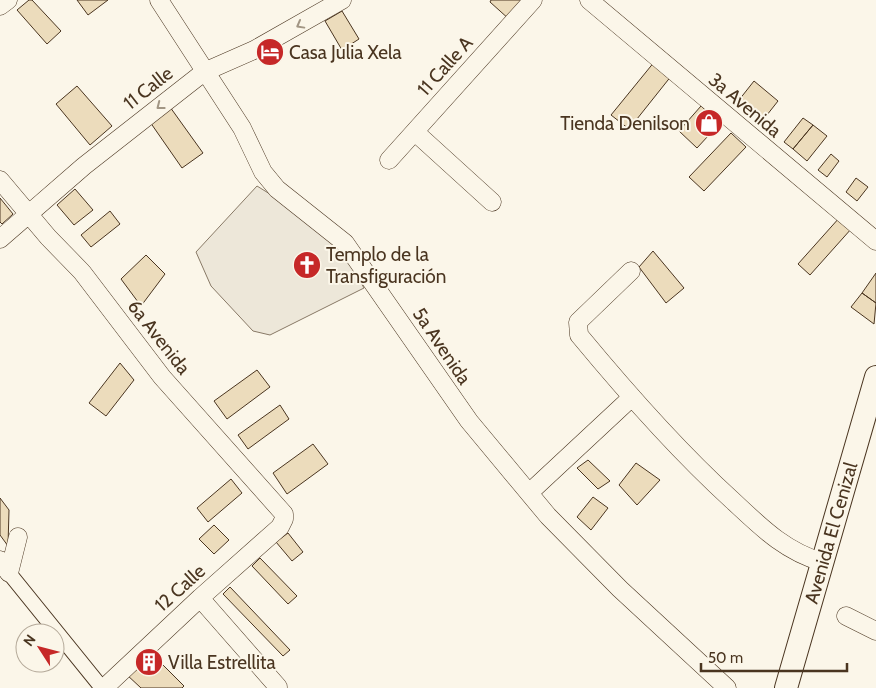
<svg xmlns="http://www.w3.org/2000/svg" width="876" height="688" font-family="Cabin,sans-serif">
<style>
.parking{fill:#ede7d9;stroke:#887966}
.building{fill:#ecdcbc;stroke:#4a3520}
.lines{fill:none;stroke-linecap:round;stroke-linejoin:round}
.pedestrian-casing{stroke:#4a3520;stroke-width:16}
.minor-casing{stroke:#4a3520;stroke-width:19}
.tertiary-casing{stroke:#4a3520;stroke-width:24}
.pedestrian{stroke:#fbf6e9;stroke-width:14}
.minor{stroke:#fbf6e9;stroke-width:18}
.tertiary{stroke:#fbf6e9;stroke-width:22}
.oneway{stroke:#a29684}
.labels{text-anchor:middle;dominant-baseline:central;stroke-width:4;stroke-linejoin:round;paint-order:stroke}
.poi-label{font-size:19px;fill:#4a3520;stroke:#fbf6e9;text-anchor:start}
.street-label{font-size:19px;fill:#4a3520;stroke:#fbf6e9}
</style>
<rect width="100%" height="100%" fill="#fbf6e9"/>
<path class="parking" d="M257,186L286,204L340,246L364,288L270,335L253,331L211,286L196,252Z"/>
<path class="building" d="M29,0H32L61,31L47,44L17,10Z
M77,0H108L88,15Z
M491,0H528L510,20L490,2Z
M342,11L359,39L342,50L325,21Z
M655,61L672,75L629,129L611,115Z
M754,81L778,101L763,120L739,100Z
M77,86L112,126L90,145L56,104Z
M701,106L720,123L697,148L679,131Z
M170,107L203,153L182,168L150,122Z
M803,118L813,125L793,149L784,142Z
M813,125L827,136L807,161L793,149Z
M731,133L746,147L704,191L689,177Z
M831,154L839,161L827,177L818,170Z
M856,178L868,187L857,201L846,192Z
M75,189L93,210L74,225L57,205Z
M0,198L13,214L2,224L0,222Z
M110,211L120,224L91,247L81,235Z
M840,217L852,228L810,275L798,264Z
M653,251L684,288L666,303L639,267Z
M146,255L165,274L141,306L121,279Z
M876,273V303L862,293Z
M862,293L876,303L874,324L851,307Z
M120,363L134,380L106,416L89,403Z
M257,370L270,387L227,419L214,401Z
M280,405L289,419L248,449L238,435Z
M313,444L328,464L287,494L273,473Z
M588,460L610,481L598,489L577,468Z
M636,463L660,480L637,505L619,485Z
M231,479L242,493L208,522L197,508Z
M593,497L608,508L591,530L577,517Z
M0,498L9,510L8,546L0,535Z
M214,525L229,540L214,554L199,539Z
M288,533L303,552L292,561L276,542Z
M260,558L297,596L288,604L252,566Z
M230,587L290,650L283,656L223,594Z
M149,651L184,686L182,688H141L126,674Z"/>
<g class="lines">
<defs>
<path id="pedestrian" d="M9,573L102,688"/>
<path id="minor" d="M159,0L242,128L263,172L277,189L345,243L469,421L548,516L620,589L727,688
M589,0L876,241
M0,6L8,0
M415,132L492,202
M389,160L533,0
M0,180L48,237L82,272L162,377L284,514V519L280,527L200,598L104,688
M0,239L84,166L204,72L254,50L342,0
M631,271L578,322L579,335C627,393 676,449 732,500C760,526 784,551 822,562
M529,493L631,398
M0,560L9,573L18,537
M200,598L278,687
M846,616L876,631"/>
<path id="tertiary" d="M786,688L876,377"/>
</defs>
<use href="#pedestrian" class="pedestrian-casing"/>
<use href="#minor" class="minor-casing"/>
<use href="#tertiary" class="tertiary-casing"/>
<use href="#pedestrian" class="pedestrian"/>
<use href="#minor" class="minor"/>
<use href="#tertiary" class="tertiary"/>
</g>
<defs><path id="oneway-chevron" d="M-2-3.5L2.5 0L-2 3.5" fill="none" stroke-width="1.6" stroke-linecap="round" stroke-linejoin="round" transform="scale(1.25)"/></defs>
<g class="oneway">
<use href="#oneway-chevron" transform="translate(300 25) rotate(151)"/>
<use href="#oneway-chevron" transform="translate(160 106) rotate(142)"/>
</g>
<defs>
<symbol id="hotel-disc" viewBox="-11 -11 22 22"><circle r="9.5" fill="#c62828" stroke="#fbf6e9"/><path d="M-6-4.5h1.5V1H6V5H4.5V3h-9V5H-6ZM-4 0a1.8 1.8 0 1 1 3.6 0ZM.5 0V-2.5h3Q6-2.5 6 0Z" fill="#fff"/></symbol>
<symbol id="shop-disc" viewBox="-11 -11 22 22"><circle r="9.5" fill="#c62828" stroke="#fbf6e9"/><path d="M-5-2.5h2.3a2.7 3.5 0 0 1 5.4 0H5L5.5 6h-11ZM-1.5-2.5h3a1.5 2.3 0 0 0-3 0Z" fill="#fff"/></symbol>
<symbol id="church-disc" viewBox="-11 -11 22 22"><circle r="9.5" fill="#c62828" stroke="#fbf6e9"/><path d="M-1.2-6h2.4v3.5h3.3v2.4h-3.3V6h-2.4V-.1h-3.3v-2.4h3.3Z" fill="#fff"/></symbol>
<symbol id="building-disc" viewBox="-11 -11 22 22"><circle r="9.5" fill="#c62828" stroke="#fbf6e9"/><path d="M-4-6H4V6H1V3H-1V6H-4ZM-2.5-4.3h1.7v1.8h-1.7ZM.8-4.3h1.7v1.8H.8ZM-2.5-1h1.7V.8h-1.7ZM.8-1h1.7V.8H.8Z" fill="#fff"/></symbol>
</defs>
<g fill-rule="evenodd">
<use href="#hotel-disc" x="254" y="36" width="32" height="32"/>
<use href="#shop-disc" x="693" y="107" width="32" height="32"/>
<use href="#church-disc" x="291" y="249" width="32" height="32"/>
<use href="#building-disc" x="133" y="646" width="32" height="32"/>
</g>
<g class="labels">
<g class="poi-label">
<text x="289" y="52">Casa Julia Xela</text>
<text x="690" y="123" text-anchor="end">Tienda Denilson</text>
<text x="326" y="254">Templo de la<tspan x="326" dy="22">Transfiguración</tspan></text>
<text x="168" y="662">Villa Estrellita</text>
</g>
<g class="street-label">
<text transform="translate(445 66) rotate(-48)">11 Calle A</text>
<text transform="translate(148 88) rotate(-38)">11 Calle</text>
<text transform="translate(745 105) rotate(40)">3a Avenida</text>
<text transform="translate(159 337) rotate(52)">6a Avenida</text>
<text transform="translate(442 346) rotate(56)">5a Avenida</text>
<text transform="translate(831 533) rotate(-74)">Avenida El Cenizal</text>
<text transform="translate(180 588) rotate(-42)">12 Calle</text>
</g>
</g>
<g transform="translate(40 648) rotate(306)"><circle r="24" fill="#fbf6e9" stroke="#b4a999"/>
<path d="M0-4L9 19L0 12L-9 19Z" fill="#c62828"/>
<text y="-8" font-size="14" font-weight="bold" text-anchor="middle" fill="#4a3520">N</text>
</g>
<path d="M701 663v8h146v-8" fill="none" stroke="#4a3520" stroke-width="2.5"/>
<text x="708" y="663" font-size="15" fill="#4a3520" stroke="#fbf6e9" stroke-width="4" paint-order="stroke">50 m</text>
</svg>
